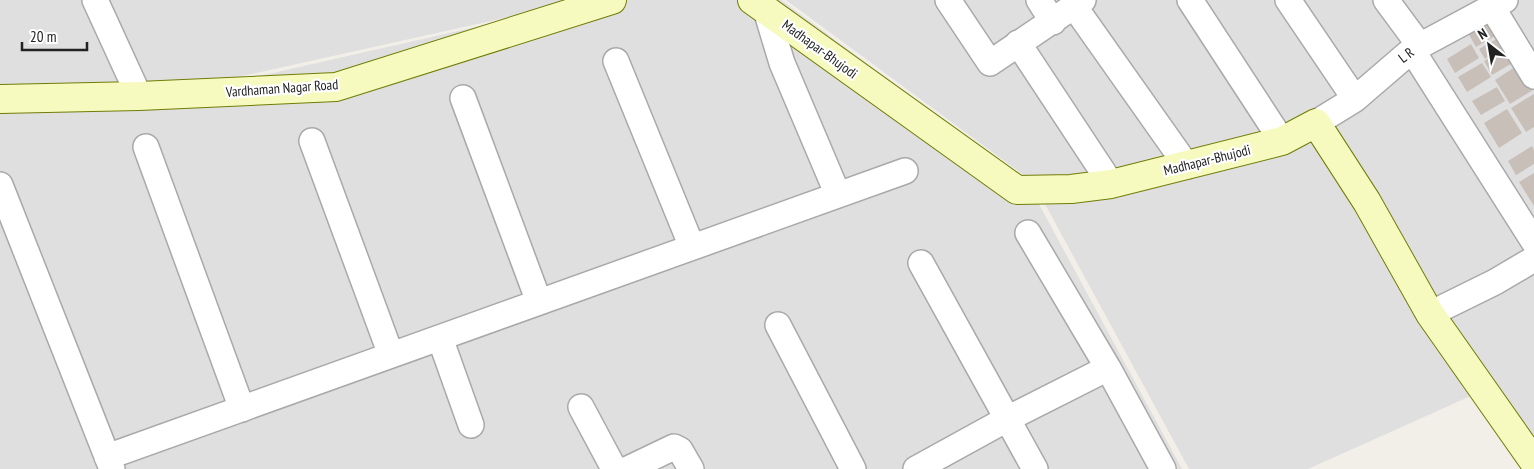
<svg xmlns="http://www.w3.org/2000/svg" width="1534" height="469" font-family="'PT Sans Narrow',sans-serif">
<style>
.residential{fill:#e0dfdf}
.building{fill:#c7bfb8}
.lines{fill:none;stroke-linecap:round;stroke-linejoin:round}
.street-casing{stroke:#a9a9a9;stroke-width:28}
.secondary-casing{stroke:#707d05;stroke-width:30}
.street{stroke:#fff;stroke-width:25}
.secondary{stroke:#f7fabf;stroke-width:28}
.labels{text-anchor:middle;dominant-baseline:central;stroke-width:4.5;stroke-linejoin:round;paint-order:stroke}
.street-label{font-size:14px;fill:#222;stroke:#fff}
</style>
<rect width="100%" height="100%" fill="#f2efe9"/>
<path class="residential" d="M0,0H575L558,6L184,89L0,102Z
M582,0H781L1027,182L1182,469H115L0,209V106L185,93L559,8Z
M786,0H1534V444L1493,386L1308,469H1189L1033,182Z
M0,216L113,469H0Z"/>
<path class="building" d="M1492,19L1500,33L1476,47L1468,33Z
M1500,37L1505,47L1485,59L1479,49Z
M1471,44L1479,58L1455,73L1447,59Z
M1508,47L1516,61L1492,75L1484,61Z
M1482,63L1491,77L1467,92L1458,77Z
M1518,65L1533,90L1510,104L1495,80Z
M1497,87L1505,101L1481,115L1472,101Z
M1534,94V127L1526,132L1511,108Z
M1507,109L1522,133L1499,148L1484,123Z
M1532,146L1534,150V164L1516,175L1508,161Z
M1534,173V206L1519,182Z"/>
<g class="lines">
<defs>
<path id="street" d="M95,0L139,96
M948,0L990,63L1083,0
M1039,0L1053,22
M1190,0L1282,141
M1288,0L1355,99
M1386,0L1420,46
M1074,6L1187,166
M1492,7L1534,76
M766,10L782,63L838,195
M1018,43L1111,184
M1412,50L1534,242
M616,61L692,247
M463,98L539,302
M1316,123L1355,99L1412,50L1505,0
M312,141L391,355
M146,147L242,409
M0,185L112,469
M1028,233L1108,368L1163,469
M921,263L1035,469
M1430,314L1495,282L1534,259
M778,325L853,469
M440,338L471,425
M581,407L612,465L617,469
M107,457L905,171
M628,469L674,447L680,450L691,469
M916,469L1007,419L1108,368"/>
<path id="secondary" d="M752,0L1017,190L1071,189L1111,184L1282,141L1316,123L1367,202L1430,314L1534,462
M0,99L139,96L336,87L612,0"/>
</defs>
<use href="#street" class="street-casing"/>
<use href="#secondary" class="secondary-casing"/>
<use href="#street" class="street"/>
<use href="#secondary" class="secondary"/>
</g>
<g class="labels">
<g class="street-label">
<text transform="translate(820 49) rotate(36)">Madhapar-Bhujodi</text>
<text transform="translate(1406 55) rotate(-37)">L R</text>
<text transform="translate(282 88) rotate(-4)">Vardhaman Nagar Road</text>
<text transform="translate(1207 160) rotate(-14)">Madhapar-Bhujodi</text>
</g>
</g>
<g transform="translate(1489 45) rotate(329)" stroke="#ffffff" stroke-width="4" paint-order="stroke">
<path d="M0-4L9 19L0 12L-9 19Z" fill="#222222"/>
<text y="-8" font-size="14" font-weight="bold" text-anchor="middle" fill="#222222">N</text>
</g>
<path d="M22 42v8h65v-8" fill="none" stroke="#222222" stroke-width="2.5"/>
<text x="30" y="42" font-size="15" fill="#222222" stroke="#ffffff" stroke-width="4" paint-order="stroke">20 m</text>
</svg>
